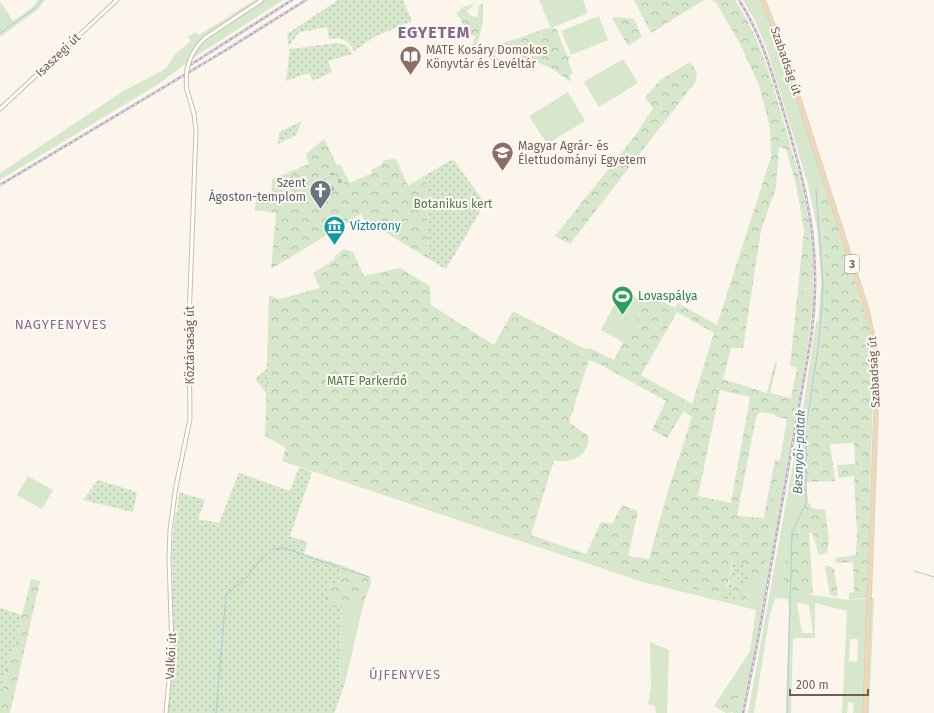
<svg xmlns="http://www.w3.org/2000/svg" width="934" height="713" font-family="'Fira Sans',sans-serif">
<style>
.grass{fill:#d6e7cc;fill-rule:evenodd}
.forest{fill:url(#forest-crowns);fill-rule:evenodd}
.cemetery{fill:url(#cemetery-stones)}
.park{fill:url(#park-dots)}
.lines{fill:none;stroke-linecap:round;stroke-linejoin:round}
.stream{stroke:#aaccd3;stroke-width:1}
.secondary-casing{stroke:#ccbcaf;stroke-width:5}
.primary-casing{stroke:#d8d2cf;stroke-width:5.5}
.secondary{stroke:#fff;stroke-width:3}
.primary{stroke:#f0d9ae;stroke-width:3.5}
.rail-casing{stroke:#b9abc4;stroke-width:2.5}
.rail{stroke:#fdf9f3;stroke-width:1;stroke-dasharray:3;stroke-linecap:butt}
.secondary-bridge-casing{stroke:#ccbcaf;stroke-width:5;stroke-linecap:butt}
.secondary-bridge{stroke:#fff;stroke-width:3}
.labels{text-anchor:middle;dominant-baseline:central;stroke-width:4;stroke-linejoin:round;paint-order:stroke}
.shield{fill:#fdf9f3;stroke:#9c8c82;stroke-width:1}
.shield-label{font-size:11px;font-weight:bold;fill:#735e52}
.education-label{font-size:12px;fill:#785e54;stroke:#fdf9f3;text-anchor:start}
.street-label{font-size:12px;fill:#735e52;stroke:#fdf9f3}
.worship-label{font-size:12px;fill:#5b616d;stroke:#fdf9f3;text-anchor:end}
.park-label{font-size:12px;fill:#57784b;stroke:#fdf9f3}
.culture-label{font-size:12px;fill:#0d838f;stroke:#fdf9f3;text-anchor:start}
.leisure-label{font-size:12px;fill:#27864d;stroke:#fdf9f3;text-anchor:start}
.neighbourhood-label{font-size:13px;letter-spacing:1px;fill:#836a8e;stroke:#fdf9f3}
.water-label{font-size:13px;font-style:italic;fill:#4e7a83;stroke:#fdf9f3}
.district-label{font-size:16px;font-weight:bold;letter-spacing:1px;fill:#836a8e;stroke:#fdf9f3}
</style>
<defs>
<pattern id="forest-crowns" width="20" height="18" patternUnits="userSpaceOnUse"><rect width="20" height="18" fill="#d6e7cc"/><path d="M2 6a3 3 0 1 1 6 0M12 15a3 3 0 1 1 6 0" fill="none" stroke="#b2bea8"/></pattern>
<pattern id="cemetery-stones" width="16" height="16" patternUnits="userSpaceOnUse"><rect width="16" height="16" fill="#d6e7cc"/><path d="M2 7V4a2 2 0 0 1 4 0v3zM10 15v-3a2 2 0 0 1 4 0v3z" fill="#b2bea8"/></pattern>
<pattern id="park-dots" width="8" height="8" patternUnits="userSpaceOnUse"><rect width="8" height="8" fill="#d6e7cc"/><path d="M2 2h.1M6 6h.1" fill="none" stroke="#b2bea8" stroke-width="1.8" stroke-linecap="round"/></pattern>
</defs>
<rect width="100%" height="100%" fill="#fbf5ec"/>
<path class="grass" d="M38,0H45L37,10L0,37V1L13,21L32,8Z
M255,0H283L196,56L160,83L0,180V173L125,90L162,71L167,67L175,54L190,42V38L187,37L196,32L199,35Z
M539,0H583L588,13L551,28Z
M743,0H762L780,42L825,187L819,191L826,267L823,328L805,443L804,511L789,537L783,577L811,595L849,600L874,598L869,713H853L854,703L848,702L847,713H842L847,611L815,603V638H793L791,713H786L789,607L788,599L775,598L770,614L754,713H748L802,414L816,322L818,321L821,284L820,263L817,228L808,185L768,52L755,21ZM797,603L809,605L813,633H802ZM850,639H858L857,662L849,661Z
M599,16L608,40L571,55L561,31Z
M623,59L638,83L599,107L584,82Z
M568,92L585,121L547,144L529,116Z
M804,278L813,279V306L807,351L755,650L741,713H733L732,702L736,703L740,692C729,694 726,699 720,709L726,711V713L714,706L750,651L756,610L643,582L282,461L283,457L529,540L650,578L677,584L745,604C747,595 747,582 759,581C766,563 772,542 770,522H764V515L766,519L770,518L787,419L793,414L802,356L798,355V348L807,338L803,295Z
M622,290L645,302L624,343L601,330Z
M28,476L53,490L42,509L17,495Z
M364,602L345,683L340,681L339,676L342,605Z
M650,642L669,650L667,713H656L655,706L648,704L651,687Z"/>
<path class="forest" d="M634,0H704L651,33Z
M711,0H735C761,39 772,82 785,127C800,177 815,226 813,279L804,278L803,295L811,298L807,338L798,349V355H803L793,414L787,419L777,417L774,414L760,412L756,417L737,516L763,518L764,522H770C772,542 766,563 759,582C747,581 747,595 745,604L677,584L650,578L529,540L283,457L286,448L265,436L269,295L280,299L320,288L313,273L334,260L335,256L344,249L353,252L364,276L400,268L430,286L431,305L494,345L513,311L583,348L591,349L614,360L645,302L659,300L675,308L678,303L717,325L771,157L770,128L759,85L740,44L717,4ZM779,147L786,149L796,184L804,231L790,366L797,368L791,398L770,393L777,363L775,362L767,393L723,379L731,348H743L761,230L776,188ZM677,312L714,333L692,404L641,375ZM589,360L603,366L666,401L652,430L667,438L684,411L692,417L667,494L649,559L628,556L638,511L622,505L612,524L601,522L586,554L531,535L554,460C570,465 593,454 587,435L569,422ZM720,390L750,397L731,503L698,496ZM733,561L749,583L740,578L737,568H734L736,576L732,580L734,590L737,591L736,599L727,586Z
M475,4L467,11L471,16L478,17L479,5L483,4C484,23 481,37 472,54L470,52L475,36H469L457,13L463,7Z
M616,17L634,19L642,37L628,46L612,18Z
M547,28H556L567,55L570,57L568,61L573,73L569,75L571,80L569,81L553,69L532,60L510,67L520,59L521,52L513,55L512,50L493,53L505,67L486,57L483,50Z
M690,62L697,72L696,81L570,244L555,236L635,136L653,108L645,98L660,80Z
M324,139L337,165L340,164L350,183L372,173L371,170L381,165L384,160L396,159L408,186L426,175L429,259L364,219L361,214L271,269L276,213L255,210L256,200L271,202L272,179L309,164L306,154Z
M825,187L868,323L874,354L867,597L849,600V593L854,592L853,562L836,563L835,558L856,555L857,534L854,476L839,478L837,465L855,464L854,443L830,444L835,481L806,482L808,502L812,508L825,510L829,540L827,553L819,555L812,533H809L813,594L788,589L783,577L785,560L789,537L804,510V504H799V502L804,500V497L798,498L795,496L800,481H804L805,443L823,328L826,267L819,191Z
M775,460L781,461L770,519H766L764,515Z
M341,565L370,577L371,583L364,602L331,608L327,607V589L328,584L338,583Z
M825,565L834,568L838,597L830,595Z
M31,579L40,581L10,713H0V700L11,652L14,648Z
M733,690L736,692H740L736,703H732V705L735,706L734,712L726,713V711L720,709Z"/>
<path class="cemetery" d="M332,172L344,183L345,187L326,195L319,191L318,185Z"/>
<path class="park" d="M338,0H403L412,21L376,36L354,51C348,39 342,37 329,39L327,27L300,32L288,46L287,34Z
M337,43L347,45L352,54L328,61L332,72L313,81L309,73L286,81L290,49Z
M302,121L296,135L278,144L279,132Z
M453,159L485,203L446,269L429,259L426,175Z
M268,368L267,394L255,379Z
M299,467L312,472L290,536L307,542L304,554L341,565L338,583L328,584L327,589V607L331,608L342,605L339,676L340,681L345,683L334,713H167L174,653L172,550L175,513H177L179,492L205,500L198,519L219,523L239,473L290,491Z
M98,480L137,492L133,512L83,500Z
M733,561L744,564V576L747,577L750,584H739L738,578L740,576L737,568H734L736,576L732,580L734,590L737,591L736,600L726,597Z
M0,608L22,615L14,648L11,652L0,700Z"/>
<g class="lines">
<path class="stream" d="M0,33L34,9L42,0
M273,549L284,548L313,558
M315,559L339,567
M342,568L369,577
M914,571L934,577
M216,713L226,595L246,578L267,553
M787,713L792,533L806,503V428L818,350L822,308L823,282L816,190"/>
<defs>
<path id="secondary" d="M205,38L262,0
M0,109L117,0
M166,713L172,649L169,559L170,530L176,486L190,419L189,320L196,131L194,114L187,90"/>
<path id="primary" d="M763,0L783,50L867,310L875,348L877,385L865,713"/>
</defs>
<use href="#secondary" class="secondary-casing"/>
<use href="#primary" class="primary-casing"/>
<use href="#secondary" class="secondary"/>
<use href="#primary" class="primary"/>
<defs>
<path id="rail" d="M739,0C761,34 772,72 783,110C808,194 824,255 810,344L757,645L743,713
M187,67L292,0
M0,185L226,50L306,0"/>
</defs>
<use href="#rail" class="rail-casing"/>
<use href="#rail" class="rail"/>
<defs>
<path id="secondary-bridge" d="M187,90C184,70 190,52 205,38"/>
</defs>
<use href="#secondary-bridge" class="secondary-bridge-casing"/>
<use href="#secondary-bridge" class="secondary-bridge"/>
</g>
<defs>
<symbol id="library-pin" viewBox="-11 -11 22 30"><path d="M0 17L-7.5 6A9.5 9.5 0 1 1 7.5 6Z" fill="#8d6e63" stroke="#fdf9f3"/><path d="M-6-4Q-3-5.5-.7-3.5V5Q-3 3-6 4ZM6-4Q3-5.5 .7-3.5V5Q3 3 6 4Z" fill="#fff"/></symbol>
<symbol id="university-pin" viewBox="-11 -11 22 30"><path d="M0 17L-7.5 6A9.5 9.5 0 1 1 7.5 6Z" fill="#8d6e63" stroke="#fdf9f3"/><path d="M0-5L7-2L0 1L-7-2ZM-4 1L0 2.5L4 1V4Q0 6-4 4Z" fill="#fff"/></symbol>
<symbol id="church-pin" viewBox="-11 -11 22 30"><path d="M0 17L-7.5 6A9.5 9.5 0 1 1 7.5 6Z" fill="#6b7280" stroke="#fdf9f3"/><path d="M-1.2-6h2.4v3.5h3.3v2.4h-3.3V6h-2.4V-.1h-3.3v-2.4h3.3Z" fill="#fff"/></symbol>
<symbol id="museum-pin" viewBox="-11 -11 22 30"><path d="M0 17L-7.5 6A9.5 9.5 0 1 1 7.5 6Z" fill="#0f9aa8" stroke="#fdf9f3"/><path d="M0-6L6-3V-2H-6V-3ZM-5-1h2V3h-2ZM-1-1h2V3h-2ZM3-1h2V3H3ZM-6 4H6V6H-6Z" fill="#fff"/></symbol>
<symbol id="stadium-pin" viewBox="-11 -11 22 30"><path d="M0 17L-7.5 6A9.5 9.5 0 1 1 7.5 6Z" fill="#2e9e5b" stroke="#fdf9f3"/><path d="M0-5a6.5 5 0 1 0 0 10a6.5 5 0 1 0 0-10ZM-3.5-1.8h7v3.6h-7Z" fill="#fff"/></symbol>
</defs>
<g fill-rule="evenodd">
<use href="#library-pin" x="398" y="44" width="25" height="34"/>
<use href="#university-pin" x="490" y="140" width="25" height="34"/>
<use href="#church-pin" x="308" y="178" width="25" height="34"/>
<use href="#museum-pin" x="322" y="214" width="25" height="34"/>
<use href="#stadium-pin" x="610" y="284" width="25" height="34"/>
</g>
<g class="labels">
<rect class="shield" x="845" y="255" width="14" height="18" rx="3"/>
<g class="shield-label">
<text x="852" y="264">3</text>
</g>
<g class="education-label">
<text x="426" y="50">MATE Kosáry Domokos<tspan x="426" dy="14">Könyvtár és Levéltár</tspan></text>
<text x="518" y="146">Magyar Agrár- és<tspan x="518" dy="14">Élettudományi Egyetem</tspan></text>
</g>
<g class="street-label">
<text transform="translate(58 55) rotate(-44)">Isaszegi út</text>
<text transform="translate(786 61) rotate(71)">Szabadság út</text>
<text transform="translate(190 345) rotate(-90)">Köztársaság út</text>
<text transform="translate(874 372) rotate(-93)">Szabadság út</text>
<text transform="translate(171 656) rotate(-87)">Valkói út</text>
</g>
<g class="worship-label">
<text x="306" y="183">Szent<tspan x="306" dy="14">Ágoston-templom</tspan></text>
</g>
<g class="park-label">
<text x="453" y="204">Botanikus kert</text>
<text x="367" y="381">MATE Parkerdő</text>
</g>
<g class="culture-label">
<text x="350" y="226">Víztorony</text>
</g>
<g class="leisure-label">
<text x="638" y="296">Lovaspálya</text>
</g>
<g class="neighbourhood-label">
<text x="61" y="324">NAGYFENYVES</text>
<text x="405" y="674">ÚJFENYVES</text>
</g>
<g class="water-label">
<text transform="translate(799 452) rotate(-88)">Besnyői-patak</text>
</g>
<g class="district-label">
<text x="434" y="32">EGYETEM</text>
</g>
</g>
<path d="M790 689v6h78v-6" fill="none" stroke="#735e52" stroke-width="2"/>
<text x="796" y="689" font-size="12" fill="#735e52" stroke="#fdf9f3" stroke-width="3" paint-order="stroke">200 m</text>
</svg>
